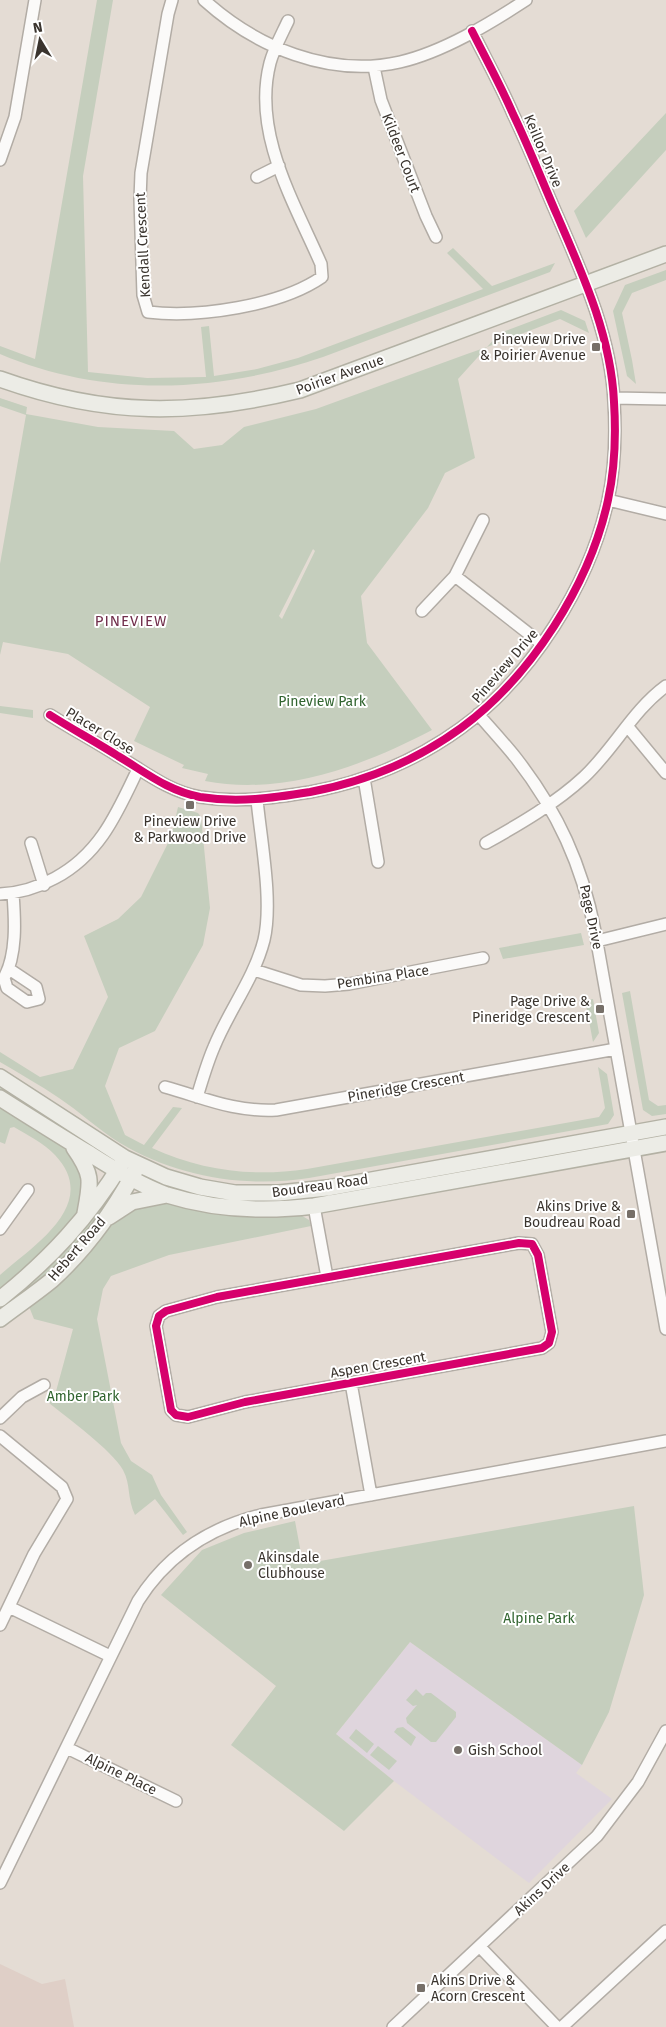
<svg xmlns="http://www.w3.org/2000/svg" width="666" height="2027" font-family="'Fira Sans',sans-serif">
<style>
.commercial{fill:#dfcfc7}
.education{fill:#dfd5dd}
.green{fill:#c5cebd;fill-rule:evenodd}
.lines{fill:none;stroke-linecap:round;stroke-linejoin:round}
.minor-casing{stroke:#b2aca5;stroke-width:14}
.major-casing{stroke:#b3b1a4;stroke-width:18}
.minor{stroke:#fbfaf9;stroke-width:11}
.major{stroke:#ecece6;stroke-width:15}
.cycleway-casing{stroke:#fff;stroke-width:11}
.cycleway{stroke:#d6006c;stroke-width:8}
.poi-dot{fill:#766f68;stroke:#fff;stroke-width:2}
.labels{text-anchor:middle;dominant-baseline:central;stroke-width:4;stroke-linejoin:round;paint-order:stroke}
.street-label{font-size:14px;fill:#3a342e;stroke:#fff}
.poi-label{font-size:14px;fill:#3a342e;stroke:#fff;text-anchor:end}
.park-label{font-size:14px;fill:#31642f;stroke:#fff}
.neighbourhood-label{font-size:15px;letter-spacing:1px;fill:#722f4c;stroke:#fff}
</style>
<rect width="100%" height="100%" fill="#e4dcd4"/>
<path class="commercial" d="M0,1964L42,1984L65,1979L74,2027H0Z"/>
<path class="education" d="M410,1642L582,1765L576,1773L612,1799L529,1883L394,1781L336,1734Z"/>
<path class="green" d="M97,0H113L83,176L88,372L147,378L206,377L201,327L209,326L214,376L257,369L298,358L483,289L447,253L453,248L492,286L555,263L550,272L323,357C219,393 103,398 0,354V346L35,359Z
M666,113V150L586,238L574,211Z
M666,270V280L632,293L622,313L632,360L636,384L627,376L613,311L625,285Z
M561,310L585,321L589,333L560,319L487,347L458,379L475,458L445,473L428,508L361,596L367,643L432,730C363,766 284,796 205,781L208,774L182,768L184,765L134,741L150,707L68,654L3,642L0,655V564L26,415L0,406V398L27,407L26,414L98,427L174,431L194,449L222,445L244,427L316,409L467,354L487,347L500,333ZM313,549L315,551L282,619L279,616Z
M0,706L33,710V718L0,713Z
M178,807L198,813L201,817L210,908L203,945L155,1031L119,1048L105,1086L125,1135L144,1145L173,1107L182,1108L152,1148C202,1171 253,1177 307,1169L599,1117L605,1108L598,1067L607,1074L614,1115L608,1124L309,1178C244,1188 177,1177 120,1143C99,1130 80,1112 59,1098C40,1085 20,1074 0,1062V1052L40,1077L73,1069L108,997L84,936L118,919L141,897L171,837Z
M581,933L584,945L503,959L499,948Z
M630,991L649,1100L658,1106L666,1105V1114L652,1116L643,1110L622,993Z
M593,999L599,1033L593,1042L585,1000Z
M0,1082L107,1154L111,1161H108L0,1089Z
M0,1102L68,1149L84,1177V1199L72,1225L0,1292V1275C34,1245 101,1204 55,1155C44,1143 27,1135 14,1127L10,1128L5,1144L0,1142Z
M115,1186L117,1187L114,1195L78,1243L53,1270L0,1311V1305Z
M166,1201L299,1214L309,1220L311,1226L169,1255L111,1276L103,1289L97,1319L121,1443L131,1461L152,1475L161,1495L187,1532L183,1535L155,1499L135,1515C127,1499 131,1485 123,1470C112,1450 67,1418 48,1402L55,1395L73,1329L34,1319L28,1304L111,1222L131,1207Z
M634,1506L644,1595L609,1712L582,1765L410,1642L336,1734L394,1781L344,1831L231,1745L276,1686L161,1595L202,1550L244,1533L295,1521L303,1564Z
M416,1689L423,1696L426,1693H431L456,1712V1717L436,1742H431L407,1723L406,1718L417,1705L413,1706L406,1700Z
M403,1727L416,1737L411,1746L394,1732L397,1728Z
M356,1729L374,1744L367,1753L349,1738Z
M378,1746L397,1761L389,1770L370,1755Z"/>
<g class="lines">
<defs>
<path id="minor" d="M172,0L168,14L141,173L140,199L143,295L148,312C198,318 280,306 322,277L321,264C294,202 252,133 270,63C274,48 282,34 288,21
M204,0C256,47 329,78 400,62C443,52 489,24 526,0
M374,67L381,100L426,216L436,237
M0,160L15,117L35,0
M257,177L279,166
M614,398L666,399
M608,500L666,514
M455,576L542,644
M422,611L455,576L483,520
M478,714C491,729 504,743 516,758C558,812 582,865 595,931L666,1329
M50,715C72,729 96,742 118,756C145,772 168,791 200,797C238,803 273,798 310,792C364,782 417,760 461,728C531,677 590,584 608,500C615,468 616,434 614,402C611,336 583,275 557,215C542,181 529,147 513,114C501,86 486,59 472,31
M628,727L666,773
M364,778L378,862
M31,843L44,885
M486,843C520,824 556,803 584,777C614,749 633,710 666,686
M0,894C21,893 37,888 55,878C100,854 117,813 138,769
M597,941L666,924
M9,969L36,987L39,999L27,1002L7,988L4,978C17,955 15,920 13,894
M254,970L301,985L325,986L349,984L483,958
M165,1087C205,1098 233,1112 276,1110L616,1049
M197,1097C202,1081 207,1063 214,1047C229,1010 254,979 264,940C273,902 261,841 257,800
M314,1206L327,1277
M0,1229L28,1190
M519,1243L532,1244L538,1255L552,1332L549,1343L542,1348L245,1402L188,1417L176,1415L171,1410L156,1326L159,1316L166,1311L217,1297Z
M351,1383L371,1495
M0,1418L22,1397L44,1385
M0,1436L62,1487L67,1499L34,1554L0,1625
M9,1607L110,1656
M67,1748L176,1801
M0,1883L138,1601C167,1555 208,1528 261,1515L666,1441
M480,1947L557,2027
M393,2027L597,1836L638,1782L666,1731
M562,2027L666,1931"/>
<path id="major" d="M0,379C106,417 192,416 300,390L666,254
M0,1077L125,1158L166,1177L200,1187L235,1193H279L327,1188L666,1127
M0,1098C30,1117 60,1136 90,1154C115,1170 140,1185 167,1195C215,1210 264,1212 314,1206L666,1143
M74,1148C93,1175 91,1181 85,1213
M109,1217L132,1202L167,1195
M0,1299C50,1259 88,1218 122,1163
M0,1319C17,1306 35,1294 52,1280C85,1250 114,1210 135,1171"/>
</defs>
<use href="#minor" class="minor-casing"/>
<use href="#major" class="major-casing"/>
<use href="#minor" class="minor"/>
<use href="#major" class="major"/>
<defs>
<path id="cycleway" d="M50,715C72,729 96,742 118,756C145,772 168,791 200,797C238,803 273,798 310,792C364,782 417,760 461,728C531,677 590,584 608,500C615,468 616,434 614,402C611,336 583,275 557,215C542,181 529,147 513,114C501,86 486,59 472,31
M519,1243L532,1244L538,1255L552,1332L549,1343L542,1348L245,1402L188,1417L176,1415L171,1410L156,1326L159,1316L166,1311L217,1297Z"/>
</defs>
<use href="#cycleway" class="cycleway-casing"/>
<use href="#cycleway" class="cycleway"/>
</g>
<g class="poi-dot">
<rect x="591" y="342" width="10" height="10" rx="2.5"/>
<rect x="185" y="800" width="10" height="10" rx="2.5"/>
<rect x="595" y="1004" width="10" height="10" rx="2.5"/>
<rect x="626" y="1209" width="10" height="10" rx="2.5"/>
<circle cx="248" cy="1565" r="5"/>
<circle cx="458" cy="1750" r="5"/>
<rect x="416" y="1983" width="10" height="10" rx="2.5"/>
</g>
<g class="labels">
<g class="street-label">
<text transform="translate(543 151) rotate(67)">Keillor Drive</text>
<text transform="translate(401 153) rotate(69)">Kildeer Court</text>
<text transform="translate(143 245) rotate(-93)">Kendall Crescent</text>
<text transform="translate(340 375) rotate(-20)">Poirier Avenue</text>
<text transform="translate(505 666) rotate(-49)">Pineview Drive</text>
<text transform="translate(100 731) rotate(31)">Placer Close</text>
<text transform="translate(591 917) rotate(78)">Page Drive</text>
<text transform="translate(383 977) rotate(-9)">Pembina Place</text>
<text transform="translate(406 1087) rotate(-10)">Pineridge Crescent</text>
<text transform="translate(320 1186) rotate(-8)">Boudreau Road</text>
<text transform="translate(77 1249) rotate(-49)">Hebert Road</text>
<text transform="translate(378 1365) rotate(-10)">Aspen Crescent</text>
<text transform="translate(292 1511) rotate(-12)">Alpine Boulevard</text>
<text transform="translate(121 1774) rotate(26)">Alpine Place</text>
<text transform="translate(542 1889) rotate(-43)">Akins Drive</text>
</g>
<g class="poi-label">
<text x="586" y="339">Pineview Drive<tspan x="586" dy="16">&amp; Poirier Avenue</tspan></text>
<text x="190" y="821" text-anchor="middle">Pineview Drive<tspan x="190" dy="16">&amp; Parkwood Drive</tspan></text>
<text x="590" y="1001">Page Drive &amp;<tspan x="590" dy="16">Pineridge Crescent</tspan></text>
<text x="621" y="1206">Akins Drive &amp;<tspan x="621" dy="16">Boudreau Road</tspan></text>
<text x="258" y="1557" text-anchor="start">Akinsdale<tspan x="258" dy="16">Clubhouse</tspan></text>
<text x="468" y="1750" text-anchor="start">Gish School</text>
<text x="431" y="1980" text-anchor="start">Akins Drive &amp;<tspan x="431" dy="16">Acorn Crescent</tspan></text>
</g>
<g class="park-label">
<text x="322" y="701">Pineview Park</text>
<text x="83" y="1396">Amber Park</text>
<text x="539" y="1618">Alpine Park</text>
</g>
<g class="neighbourhood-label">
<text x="131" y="621">PINEVIEW</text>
</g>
</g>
<g transform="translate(40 40) rotate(350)" stroke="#ffffff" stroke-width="4" paint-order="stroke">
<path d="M0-4L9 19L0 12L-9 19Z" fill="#3a342e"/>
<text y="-8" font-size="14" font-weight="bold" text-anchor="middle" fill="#3a342e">N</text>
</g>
</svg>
